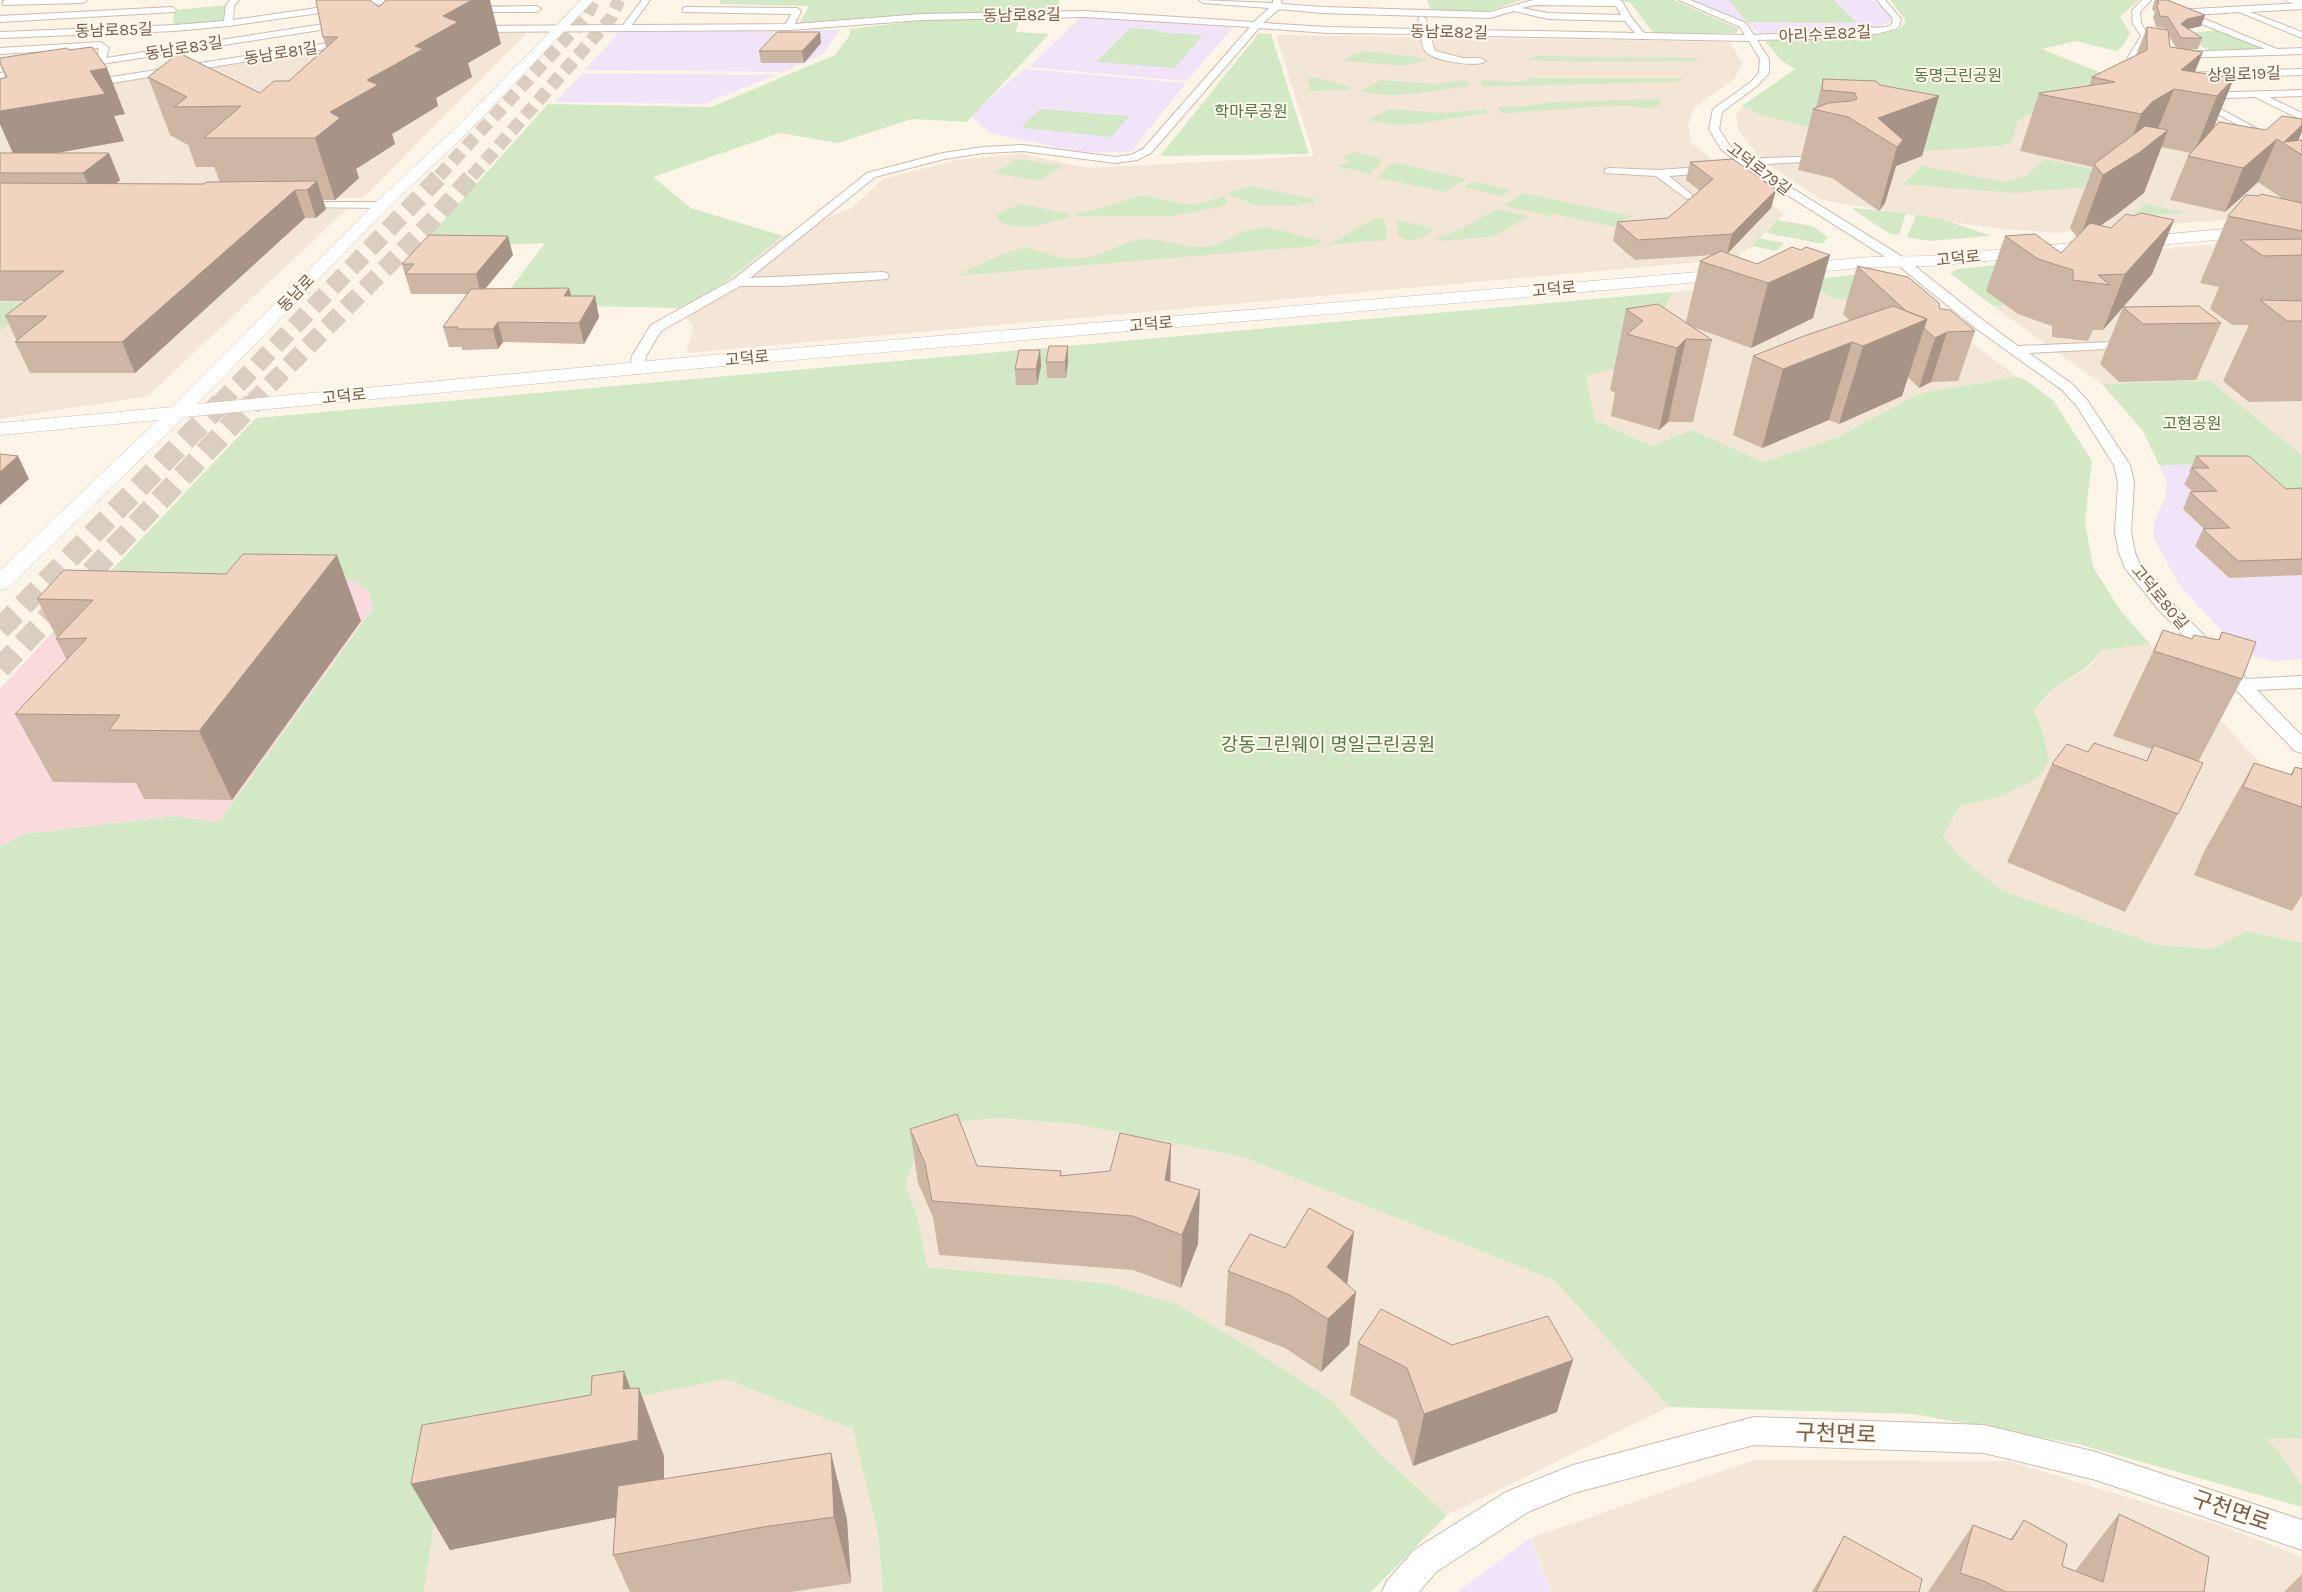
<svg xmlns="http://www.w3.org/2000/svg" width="2302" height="1592" font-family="Karla,'Noto Sans KR',sans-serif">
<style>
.residential{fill:#f3e6d6}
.education{fill:#f1e4f8}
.medical{fill:#f9dbde}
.green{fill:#d3e9c6}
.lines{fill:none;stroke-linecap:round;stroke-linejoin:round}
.motorway-tunnel-far2{stroke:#dacec0;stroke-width:13;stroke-dasharray:13 7;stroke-linecap:butt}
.motorway-tunnel-far1{stroke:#dacec0;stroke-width:18;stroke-dasharray:18 9;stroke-linecap:butt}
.motorway-tunnel{stroke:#dacec0;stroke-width:22;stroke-dasharray:22 11;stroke-linecap:butt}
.minor-casing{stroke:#cdbcae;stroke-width:2}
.secondary-casing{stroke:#d2beae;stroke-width:1}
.minor{fill:#fff;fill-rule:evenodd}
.secondary{fill:#fff;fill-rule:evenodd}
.wall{fill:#ceb6a5;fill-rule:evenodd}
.shaded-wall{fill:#a89486}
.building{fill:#f0d4c0;stroke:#a89486}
.labels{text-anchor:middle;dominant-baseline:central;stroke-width:4;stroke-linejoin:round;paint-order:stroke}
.far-street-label{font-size:16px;fill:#755b4c;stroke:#fef8ed}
.far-park-label{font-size:16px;fill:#547a44;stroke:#fef8ed}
.park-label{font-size:19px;fill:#547a44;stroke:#fef8ed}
.near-street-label{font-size:22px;fill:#755b4c;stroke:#fef8ed}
</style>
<rect width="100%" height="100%" fill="#fcf4e7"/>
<path class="residential" d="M528,32L363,198L0,199V120L6,99L436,34Z
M1276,35L1730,42L1743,64L1734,79L1694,108L1688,124L1691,143L1784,214L1752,246L1733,259L687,353L693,326L677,308L709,294L783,236L853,207L883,179L957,160L1022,154L1089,168L1314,156Z
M2142,76L2302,166L2283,215L2056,233L1984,227L1822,200L1763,161L1738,130L1736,116L1742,106L1760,115L1813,128L1931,151L2001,146L2012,142L2017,120L2049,106Z
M347,209L148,396L0,419V210Z
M2302,236V455L2209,380L2102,384L1993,306L2045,303L2017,263Z
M1807,280L1853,301L1947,324L2017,377L1920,393L1836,438L1763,462L1692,430L1652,446L1595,420L1586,376L1708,344L1657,322L1673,292Z
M2150,644L2302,808V943L2247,931L2212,949L2157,945L2003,891L1961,858L1943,836L1960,806L1999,797L2043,733L2034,711L2056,686L2081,673L2094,662L2100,651Z
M1000,1118L1075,1124L1243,1157L1554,1280L1669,1407L1447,1515L1378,1452L1333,1402L1103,1283L927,1267L918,1219L905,1183L928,1124Z
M726,1379L853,1429L878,1533L883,1592H424L443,1462L461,1432Z
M2302,1438V1486L2280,1453L2266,1439Z
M1754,1460L2008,1461L2222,1526L2302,1557V1592H1552L1531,1538Z"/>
<path class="education" d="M1692,0H1873L1891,15L1892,19L1888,23L1877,27L1759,33L1750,24Z
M1081,17L1129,19L1233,27L1187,81L1029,67Z
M840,30L823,54L783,72L585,70L619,32Z
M1024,69L1186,83L1131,152H1079L990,133L972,117L973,113Z
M583,73L776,75L703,104L555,102Z
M2240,464L2302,496V659L2273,661L2261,658L2251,655L2234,644L2179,585L2153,536L2154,523L2166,496L2167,482L2159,465Z
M1530,1538L1551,1592H1457Z"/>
<path class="medical" d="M351,579L369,591L373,607L219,822L174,816L24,834L0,847V689L49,636L209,615L254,606Z"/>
<path class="green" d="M721,0H1059L1058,12L919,14L849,22L799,24L809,6L719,4Z
M1427,0H1522L1483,13L1431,11Z
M1578,0H1674L1739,29L1736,33L1654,34L1630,2Z
M1729,0H1834L1857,23L1747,22Z
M1890,0H2139L2120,17L2130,33L2123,46L2116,51L2076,41L2042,49L2109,76L2018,120L2012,142L2001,146L1931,151L1890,148L1760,115L1742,106L1795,69L1782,61L1765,41L1875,34L1900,29L1906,21Z
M228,5L226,22L173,27L174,10Z
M933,19H1019L1016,32L1049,34L967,122L912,119L838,143L780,133L653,177L691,208L783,236L709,294L677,308L499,304L545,243L419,248L548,104L711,107L835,55L850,35V29Z
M1130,28L1158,30L1157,32L1203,35L1175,68L1096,62Z
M2222,30L2277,52L2216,54L2186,38L2188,33Z
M1259,33L1271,34L1309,154L1160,156Z
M1365,51L1418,57L1426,60L1406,66L1341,61L1359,52Z
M1536,56L1696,58L1697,60L1706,61L1577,62L1527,60Z
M1310,78H1319L1350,87L1348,90L1310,91L1308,80Z
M1535,78H1683V79L1677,82L1507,86L1483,87L1479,81L1487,80L1516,82Z
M1382,80L1433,84L1464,80L1467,81L1470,86C1443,89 1383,102 1360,90Z
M1659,99L1662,103C1652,112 1637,106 1625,106C1587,106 1548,111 1509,113H1501L1497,107L1525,106L1554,102Z
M1040,109L1129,116L1111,137L1024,128L1022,126Z
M1390,109L1444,113L1486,109L1488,113L1415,124L1396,125L1371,121L1369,119Z
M1354,152L1379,158L1382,162L1369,174L1338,166L1350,161L1343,159L1346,157L1343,156Z
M1018,159L1062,166L1039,181L994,173Z
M2045,159L2149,182L2013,193L1903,184L1922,166L2005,182L2026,176Z
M1397,163L1467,179L1445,192L1378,178L1391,164Z
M1473,181L1511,190L1500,196L1464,187Z
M1249,186L1316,199L1315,201L1296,206L1251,205L1247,201L1229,195L1228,193Z
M1523,193L1632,216L1615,227L1554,214L1551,216L1503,206Z
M1139,196C1174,197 1183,214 1222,196L1227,201L1224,206L1173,216H1077L1075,213L1095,210Z
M1021,204L1066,213L1070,217C1051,222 1011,236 996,217L997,214Z
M2146,204L2188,213L2131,216Z
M1854,208L1906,213L1899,235L1890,234L1852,209Z
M1497,209L1529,216L1495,236L1443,241L1436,238L1457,231Z
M1916,215L1942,219L1991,236L1929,241L1907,237Z
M1376,218L1384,220L1387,237L1385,240L1327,245Z
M1397,220L1429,227L1433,230C1424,238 1408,245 1398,235Z
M1777,220L1812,226L1828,237L1823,244L1766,233Z
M1267,227L1323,241L1315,246L957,276C968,270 1013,248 1024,248C1046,250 1058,262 1084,258C1105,256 1124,239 1145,239C1167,239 1186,250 1209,246C1219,245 1225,240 1234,236C1244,230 1255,228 1267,227Z
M1759,238L1784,243L1776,251L1752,246Z
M2017,263L2045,303L1993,306L1950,273L1957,269Z
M1859,274L1853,301L1830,297L1807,280Z
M1673,292L1657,322L1709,344L1586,376L1595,420L1652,446L1692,430L1763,462L1836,438L1920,393L2017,377L2026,380L2053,400L2092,461L2085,521L2093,567L2120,610L2150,644L2100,651C2089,670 2075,674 2058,685C2049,691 2041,703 2034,711L2043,733L2049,761L2038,778L1999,797L1960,806L1943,836L1961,858L2003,891L2157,945L2212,949L2247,931L2302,943V1438L2267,1439L2280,1453L2302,1486V1507L2078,1444L1913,1414L1669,1407L1554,1280L1243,1157L1075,1124L1000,1118L928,1124L905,1183L918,1219L927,1267L1103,1283L1178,1305L1257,1352L1333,1402L1378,1452L1447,1515L1371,1592H883L878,1533L853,1429L726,1379L461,1432L443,1462L424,1592H0V847L24,834L174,816L219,822L373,608L369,591L351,579L254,606L209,615L49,636L256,418Z
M0,302L36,303L0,331Z
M2209,380L2302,455V496L2278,497L2240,464L2159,465L2143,431L2102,384Z"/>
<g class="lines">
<path class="motorway-tunnel-far2" d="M439,176L586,17L594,0
M472,176L611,18L619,0"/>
<path class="motorway-tunnel-far1" d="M219,404L441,175
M251,404L433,220L473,175"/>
<path class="motorway-tunnel" d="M0,629L221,403
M0,668L252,403"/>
<defs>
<path id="minor" d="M6,0H87L83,3L3,5V1Z
M230,0H239L234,6L233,20L371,0H393L389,3L228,26L175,31L0,38V32L175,25L224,21L226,5Z
M642,0H650L632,25L786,24L791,14L683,12V8L686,7L797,8L801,11L795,24L922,14L1084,11L1254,22L1269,8L1203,3L1199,0L1273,3V0H1281L1282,4L1323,7L1490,12L1533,0H1619L1622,1L1631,17L1644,33L1745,35L1740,27L1679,0H1690L1746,23L1754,35L1887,27L1892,24L1893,19L1877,0H1885L1901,19L1899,27C1876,40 1789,39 1757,40L1769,59V73L1757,86L1722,112L1719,129L1729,145L1751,162L1763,158L1831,156L1832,158L1827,161L1765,164L1758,167L1906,259L1984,321L2018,346L2112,342L2114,345L2112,348L2107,349L2029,353L2072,384L2087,400L2130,465L2134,483L2131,532L2135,553L2141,567L2170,601L2247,679L2302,676V688L2257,690L2302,736V753L2295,751L2158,609L2125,568L2119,553L2115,532L2118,483L2114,465L2076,405L2062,390L1974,327L1898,265L1748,170L1669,176L1691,194L1693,196L1691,198L1687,199L1656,176L1605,173V169L1609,168L1659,170L1740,164L1721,149L1709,129L1713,109L1751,82L1759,72L1760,59L1749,41L1430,35L1435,51L1463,58H1481L1486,61C1477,68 1436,61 1427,53C1422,49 1422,40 1421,34L1327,33L1259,28L1151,153L1137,160L1115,163L1023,151L983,153L944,159L875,177L750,278L883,272L887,273L889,276L887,279L782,286H740L661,331L646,356L644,368L637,372L630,368L632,356L651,325L734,279L867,173L943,153L983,147L1023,145L1115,157L1131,155L1143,149L1250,27L1084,17L922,20L789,30L469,32L465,29L469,26L623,25ZM1535,5L1616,6L1621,15L1548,13L1522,8ZM1279,9L1323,13L1490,18L1514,11L1548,19L1625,21L1635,33L1429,29L1426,19L1422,16L1418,19L1420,29L1327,27L1263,23Z
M2142,0H2151L2140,12L2141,24L2149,36L2138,57L2140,64L2157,75L2152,78L2133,67L2128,57L2141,36L2133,24L2132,11Z
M2302,3V9L2250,12L2302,32V38L2239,12L2195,15L2277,49L2302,48V54L2176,58L2171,55L2176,52L2265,49L2176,14V10Z
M172,7L176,10L175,12L0,22V16Z
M465,7L537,6L541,9L537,12H462L461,10Z
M349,20L352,21V25L76,68L71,65L73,63L96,59L99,48L0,54V48L101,42L109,48L106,58Z
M354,39L359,42L357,44L86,87L81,84L86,81Z
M33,68L36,69V73L0,79V73Z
M2302,69V75L2185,79L2180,76L2185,73Z
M2302,90V96L2269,97L2302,113V120L2255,97L2202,99L2302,153V160L2192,100L2196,94L2199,93Z
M297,202H382L388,205L382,208L293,207L291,205L293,203Z
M1754,1417L1984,1425L2096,1452L2302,1520V1550L2096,1480L1984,1453L1754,1445L1574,1493L1528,1512L1436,1572L1419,1592H1382L1387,1581L1414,1550L1506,1492L1573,1465Z"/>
<path id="secondary" d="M581,0H594L470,130L388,208L197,404L712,355L1734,269L1740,270L1743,274L1740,278L1734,279L712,367L184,417L8,588L0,590V570L158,420L0,435V423L172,407L376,202L460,124Z
M2284,0H2302V7Z
M2302,222V232L1931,266L1872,267L1789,274L1783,273L1781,269L1783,265L1789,264L1872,257L1931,256Z"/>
</defs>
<use href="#minor" class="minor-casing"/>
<use href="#secondary" class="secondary-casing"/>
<use href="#minor" class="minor"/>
<use href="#secondary" class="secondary"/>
</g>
<path class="wall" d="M2155,0H2167L2205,15L2201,26L2188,29L2202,38L2198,49L2185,50L2195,72L2234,78L2213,129L2298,141L2302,140V401L2249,402L2223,381L2249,325H2232L2210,309L2219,287L2200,283L2228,216L2283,199L2258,182L2225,212L2170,200L2188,156L2191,153L2161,147L2144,193L2116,215L2101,225L2111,228L2134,216L2174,220L2152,274L2103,330H2093L2088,341L2052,337V326L2018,314L1986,291L2005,236L2061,253L2077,237L2070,228L2093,167L2020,151L2039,93L2089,86L2092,77L2136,55L2147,27L2164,29V28L2156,27L2153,17L2155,13L2152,9ZM2169,36L2176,48L2170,47Z
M379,7L501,44L468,63L472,77L436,98L438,106L392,134L395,144L356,169L359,178L335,200H323L326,209L316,218H305L135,373H30L15,342L17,341L5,316L25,301H0V153H13L0,124V79L6,78L0,64L68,50L125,114L114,116L124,141L57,153H109L120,180L116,184H204L220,182L214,167H196L188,145L170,135L148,77L260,93L289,81L326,47L323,37Z
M821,43L804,63H761L759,51Z
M1823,79L1880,85L1939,96L1922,156L1896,166L1885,203L1879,211L1832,178L1798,170L1813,109L1816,108Z
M1690,162L1776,190L1771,208L1727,254L1757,264L1813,318L1751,348L1693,327L1712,340L1693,422H1668L1659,430L1611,416L1615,393L1610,390L1626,309L1686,322L1700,261L1714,255L1635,260L1613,241L1617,222L1668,218L1700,191L1686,180Z
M513,255L485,289L569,288L571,296H595L599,317L584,344L503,342L498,349L462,350V347H449L443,327L467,294H411L402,264Z
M1857,266L1940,309L1975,331L1958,381L1931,382L1919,388L1908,377L1902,396L1839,424L1829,420L1762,448L1733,435L1753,356L1850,321L1843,314Z
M2123,307L2221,323L2196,380L2119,382L2100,364Z
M1068,346V362L1066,378H1047L1046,362Z
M1040,350L1041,366L1037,385H1016L1015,369Z
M2196,456L2286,489L2302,488V575L2229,578L2195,546L2203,529H2204L2183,509L2190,492H2193L2184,484L2190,473L2189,472Z
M64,570L361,621L232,800L144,799L136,783L53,782L15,714L67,660L56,639L57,638L37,599Z
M2163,630L2192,639L2218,640L2222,632L2242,679L2198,762L2178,814L2125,912L2007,862L2052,764L2088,752L2146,761L2152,749L2113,736Z
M2254,763L2290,775L2295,767L2302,769V895L2292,911L2194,875L2205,850Z
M910,1129L977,1166L1061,1171L1062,1176L1170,1181L1198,1244L1181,1288L1133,1270L939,1255L933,1217L918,1183Z
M1228,1271L1347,1284L1356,1292L1349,1345L1321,1372L1285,1348L1225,1325Z
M1358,1343L1452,1345L1557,1412L1413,1466L1397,1420L1350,1395Z
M624,1371L630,1388L664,1456V1479L831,1453L847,1520L851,1583L791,1592H630L613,1555L615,1517L450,1550L411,1484L591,1395Z
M2119,1514L2204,1592H1928L1973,1525L2010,1540L2024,1520L2062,1566L2075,1571Z
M1844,1536L1919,1592H1812Z
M2302,1574V1592H2284Z"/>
<path class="shaded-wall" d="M472,0H490L501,44L468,63L472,77L436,98L438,106L392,134L395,144L356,169L359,178L335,200L315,138L330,112L367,80L415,46L443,16Z
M2205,15L2201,26L2183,30L2181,24L2187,19Z
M820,32L821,43L804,63L802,51Z
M2203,52L2187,91L2181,70Z
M107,68L125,114L114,116L124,141L16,160L0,124V111L90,71Z
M2234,78L2211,134L2194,153L2217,96Z
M2174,89L2153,141L2168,130L2144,193L2116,215L2079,240L2103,175L2123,162L2141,114L2152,102Z
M1939,96L1922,156L1896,166L1885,203L1879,211L1897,147L1878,118Z
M2302,125V132L2294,150L2284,142Z
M2277,139L2258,182L2225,212L2243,168Z
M109,153L120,180L95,201L83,173Z
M317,181L326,209L316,218L307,190Z
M295,190L305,218L135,373L122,342Z
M1776,190L1771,208L1727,254L1732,234Z
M2174,220L2152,274L2103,330L2125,274Z
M508,236L513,255L481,294L476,274Z
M1830,255L1813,318L1751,348L1768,283Z
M569,288L574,308L564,296Z
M595,296L599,317L584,344L579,323Z
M1927,319L1902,396L1839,424L1863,346Z
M498,322L503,342L498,349L493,329Z
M1947,332L1931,382L1919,388L1935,338Z
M1686,339L1668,422L1659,430L1677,348Z
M1852,342L1829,420L1762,448L1783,369Z
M1068,346V362L1066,378L1065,362Z
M1040,350L1041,366L1037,385L1036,369Z
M18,456L29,479L0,505V472Z
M337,555L361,621L232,800L199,731Z
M1171,1144L1170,1198L1165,1180Z
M1200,1190L1198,1244L1181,1288L1182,1235Z
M1354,1232L1347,1286L1327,1267Z
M1356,1292L1349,1345L1321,1372L1328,1319Z
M1573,1360L1557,1412L1413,1466L1424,1414Z
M624,1371L638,1409L639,1388L664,1456V1508L450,1550L411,1484L623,1389Z
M831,1453L847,1520L851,1583L834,1517Z"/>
<path class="building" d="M316,0H370L379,7L386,0H472L443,16L458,22L415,46L423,49L367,80L378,85L330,112L340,118L315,138H204L241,106L174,107L187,97L148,77L179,53L260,93L274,81H289L338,37H323Z
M2157,0H2167L2205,15L2187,19L2181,24L2202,38H2181L2168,17L2160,16L2157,6L2159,3Z
M2147,27L2168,30L2170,47L2203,52L2181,70L2234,78L2217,96L2174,89L2152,102L2141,114L2039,94V93L2115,82L2092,77L2147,50Z
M777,32H820L802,51H759Z
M92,47L107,68L90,71L105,94L0,111V79L7,77L0,63V58L67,48L68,50Z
M1823,79L1876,81L1880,85L1939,96L1878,118L1903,140L1897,147L1848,117L1813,109L1828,103L1851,101L1857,99L1855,93L1822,90Z
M2282,116L2302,119V125L2284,142L2302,140V155L2277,139L2243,168L2188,156L2219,122L2266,130Z
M2145,126L2168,130L2140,152L2103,175L2094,164Z
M0,153H109L83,173H0Z
M1733,159L1776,190L1732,234L1638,240L1617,222L1668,218L1713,179L1690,162Z
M317,181L307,190H295L122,342H15L47,316H5L64,271H0V183L187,184H204L207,182Z
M2261,194L2302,203V231L2228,216L2246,195L2259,196Z
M2141,213L2174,220L2125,274L2098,275L2110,285L2073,280V270L2038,259L2005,236L2035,234L2061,253L2090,223L2111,228L2126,214L2134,216Z
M429,235L508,236L476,274H405L414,264H402Z
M2302,239V255L2263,256L2240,240Z
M1792,247L1801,250L1806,247L1830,255L1768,283L1700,261L1721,251L1757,264Z
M1857,266L1908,277L1939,303L1940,309L1950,310L1975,331L1947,332L1935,338L1924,328L1927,319L1906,311Z
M569,288L564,296H595L579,323L498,322L493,329H456L458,327H443L471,289Z
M2260,300L2302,301V321H2287Z
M1658,304L1712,340L1686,339L1677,348L1627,334L1643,321L1626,309Z
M1893,306L1927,319L1863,346L1852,342L1783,369L1753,356L1804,336Z
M2199,306L2221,323L2143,324L2123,307Z
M1049,346H1068L1065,362H1046Z
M1019,350H1040L1036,369H1015Z
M0,454L18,456L0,472Z
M2196,456H2249L2286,489L2302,488V559L2238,561L2203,529L2230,528L2190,492L2217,491L2192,468H2209Z
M243,554L337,555L199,731L109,730L120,715L15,714L87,638L56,639L93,600L37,599L64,570L226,574Z
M2163,630L2192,639L2194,635L2219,640L2222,632L2256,642L2242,679L2154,651Z
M2094,743L2147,761L2154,745L2203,763L2178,814L2052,764L2067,744L2088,752Z
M2254,763L2292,775L2295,767L2302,769V807L2243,787Z
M957,1114L977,1166L1061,1171L1060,1176L1110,1171L1120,1133L1171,1144L1165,1180L1200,1190L1182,1235L1133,1216L932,1201L925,1163L910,1129Z
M1309,1208L1354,1232L1327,1267L1356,1292L1328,1319L1290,1295L1228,1271L1250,1234L1285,1248Z
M1381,1309L1452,1345L1548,1316L1573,1360L1424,1414L1407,1368L1358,1343Z
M624,1371L623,1389L639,1388L638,1440L411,1484L422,1425L591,1395L592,1376Z
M831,1453L834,1517L763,1527L613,1555L618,1486Z
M2119,1514L2209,1557L2204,1592H2006L1984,1581L1960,1573L1973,1525L2012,1540L2024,1520L2067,1544L2062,1566L2103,1582Z
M1844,1536L1922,1579L1919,1592H1816Z"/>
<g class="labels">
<g class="far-street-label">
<text transform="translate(1022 15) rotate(-1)">동남로82길</text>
<text transform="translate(114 30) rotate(-2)">동남로85길</text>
<text transform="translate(1449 32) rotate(1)">동남로82길</text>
<text transform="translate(1825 34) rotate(-3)">아리수로82길</text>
<text transform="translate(184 48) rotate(-9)">동남로83길</text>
<text transform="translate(281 53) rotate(-9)">동남로81길</text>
<text transform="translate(2244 74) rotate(-2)">상일로19길</text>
<text transform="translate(1759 169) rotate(37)">고덕로79길</text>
<text transform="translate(1958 258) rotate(-6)">고덕로</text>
<text transform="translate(1554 289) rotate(-5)">고덕로</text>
<text transform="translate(296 293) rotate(-46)">동남로</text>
<text transform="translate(1151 324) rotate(-5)">고덕로</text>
<text transform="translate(747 358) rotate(-5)">고덕로</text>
<text transform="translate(344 396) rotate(-6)">고덕로</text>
<text transform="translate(2160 597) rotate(50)">고덕로80길</text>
</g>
<g class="far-park-label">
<text x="1958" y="75">동명근린공원</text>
<text x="1251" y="111">학마루공원</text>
<text x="2192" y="423">고현공원</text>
</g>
<g class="park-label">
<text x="1328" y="745">강동그린웨이 명일근린공원</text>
</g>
<g class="near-street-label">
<text transform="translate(1836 1434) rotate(2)">구천면로</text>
<text transform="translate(2231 1511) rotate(19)">구천면로</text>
</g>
</g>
</svg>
